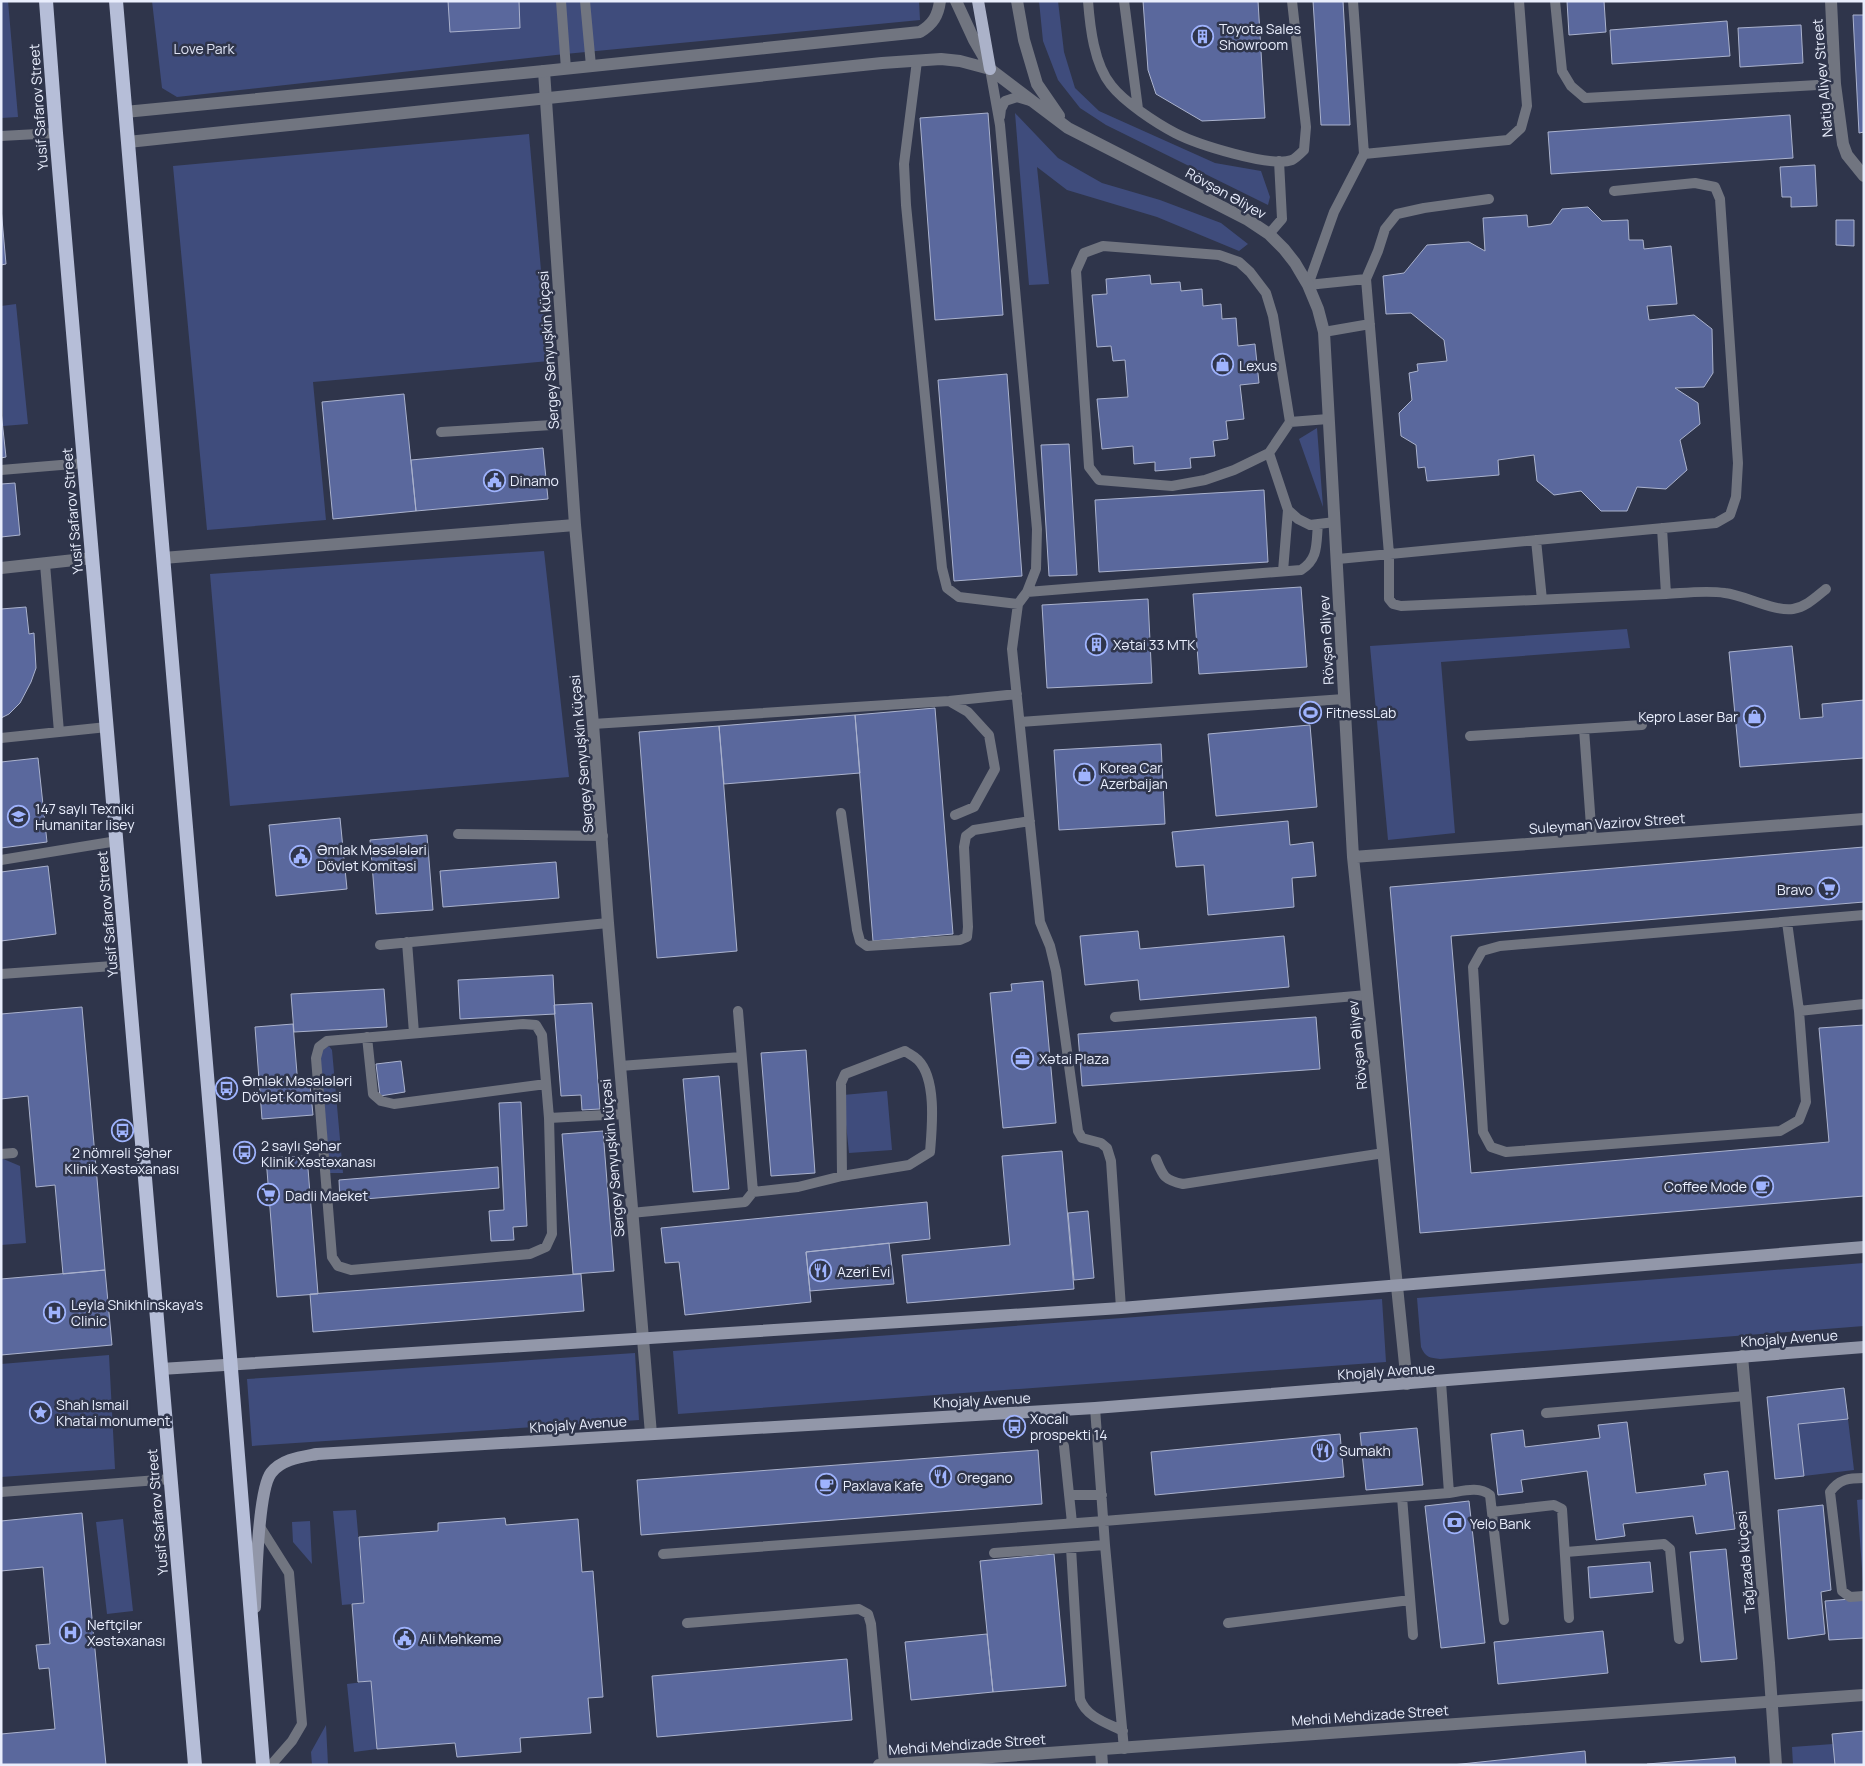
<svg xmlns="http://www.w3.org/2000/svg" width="1865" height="1766" font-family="Manrope,sans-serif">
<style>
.green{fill:#3f4c7c}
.building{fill:#5a689d;stroke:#aab2cd}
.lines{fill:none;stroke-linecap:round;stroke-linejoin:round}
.service{stroke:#717580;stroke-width:10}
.minor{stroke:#717580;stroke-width:12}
.tertiary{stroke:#717580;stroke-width:12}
.secondary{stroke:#9297a9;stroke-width:12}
.primary{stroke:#abb2c9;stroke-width:12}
.trunk{stroke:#b6bed8;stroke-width:14}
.labels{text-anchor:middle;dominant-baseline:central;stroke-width:5;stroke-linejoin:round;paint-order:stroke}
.poi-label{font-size:14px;fill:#e9eefd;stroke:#2f354b;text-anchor:start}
.park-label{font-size:14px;fill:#dee3f4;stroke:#2f354b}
.street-label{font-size:14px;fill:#e9eefd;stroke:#2f354b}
</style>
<rect width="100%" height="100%" fill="#2f354b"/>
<path class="green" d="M1,1H8L18,117L1,118Z
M152,1H919L920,20L565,54L177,97L162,88Z
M1039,1H1058L1064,52L1075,88L1099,111L1215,163L1261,171L1270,197L1268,205L1106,125L1080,108L1058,80L1043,41Z
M1015,113L1058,158L1102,183L1160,200L1221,223L1248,244L1239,251L1157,217L1067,190L1037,167L1049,284L1029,285Z
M529,134L549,361L313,382L326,520L207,530L173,166Z
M16,304L28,424L3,426L1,306Z
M1317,428L1323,507L1299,439Z
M544,551L569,777L230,806L210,574Z
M1627,629L1630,648L1441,662L1455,833L1388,840L1370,646Z
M329,1046L332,1050L343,1173H330L320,1057L323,1050Z
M887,1091L892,1150L849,1153L843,1095Z
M1,1158L20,1166L26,1243L1,1245Z
M1864,1263V1326L1440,1359C1430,1358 1425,1357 1421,1347L1417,1298Z
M1382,1299L1386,1362L678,1414L673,1351Z
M635,1353L639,1420L252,1446L247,1379Z
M109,1355L115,1469L1,1477V1364Z
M1848,1419L1854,1470L1804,1476L1798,1424Z
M1864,1499V1582H1863L1857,1500Z
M356,1510L364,1603L342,1605L333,1511Z
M123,1519L133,1611L107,1614L96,1522Z
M310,1521L312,1564L293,1542L292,1522Z
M371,1681L377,1749L354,1752L347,1684Z
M326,1725L328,1765H312L311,1752Z
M1833,1744L1835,1765H1793L1792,1747Z"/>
<path class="building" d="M448,1H519L520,28L450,32Z
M1143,1H1258L1265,118L1202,121L1156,94L1148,70Z
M1313,1H1343L1350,125H1321Z
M1567,1H1604L1606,32L1569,35Z
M1853,15H1864V132L1859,133Z
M1727,21L1730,56L1612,64L1610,30Z
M1801,25L1803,63L1740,67L1738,28Z
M988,113L1003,315L935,320L920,118Z
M1790,115L1793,158L1551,174L1548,132Z
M1815,165L1817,206L1791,207V197H1782L1780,167Z
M1588,207L1602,221L1628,220L1629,240H1643L1644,249L1671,246L1677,304L1647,306L1649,320L1694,315L1712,329L1713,373L1704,387L1675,388L1698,403L1700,424L1680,440L1687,470L1666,489L1637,487L1627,511H1601L1581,491L1554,495L1537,481L1534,455L1498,460L1499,475L1427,481L1425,467L1418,468L1416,445L1401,436L1399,413L1412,400L1409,373L1418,371L1417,364L1447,361L1444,340L1411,313L1386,314L1383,276L1404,273L1427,245L1469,242L1485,251L1483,218L1527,215L1528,227L1551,224L1562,209Z
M1,208L6,264L1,265Z
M1836,220H1854V246L1836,245Z
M1150,275L1151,284L1180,282L1181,291L1202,289L1203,306L1221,304L1222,319L1236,318L1238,346L1255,344L1259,383L1240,385L1244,419L1226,421L1228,439L1213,441L1215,456L1190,458L1191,468L1155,471V462L1134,464L1133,446L1102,449L1097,399L1128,397L1125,360L1113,361L1111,346L1097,347L1092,295L1107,294L1106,279Z
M1007,374L1022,576L954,581L938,380Z
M404,394L416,511L333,519L322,402Z
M1,411L6,457L1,458Z
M1069,444L1077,575L1049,576L1041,445Z
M543,448L548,499L416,511L411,460Z
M15,483L20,535L1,537V484Z
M1264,490L1268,562L1099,572L1095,500Z
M1301,587L1307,667L1199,674L1193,594Z
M1148,599L1152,683L1047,688L1042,605Z
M26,607L29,634L34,633L36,668L31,682L20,703L9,714L1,718V609Z
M1792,646L1800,719L1823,717L1822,704L1864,700V758L1740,767L1729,652Z
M935,708L953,934L873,941L855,715Z
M855,715L860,773L724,784L719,726Z
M1310,725L1317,807L1216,816L1208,734Z
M719,726L737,951L657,958L639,732Z
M1161,744L1165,824L1059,830L1054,750Z
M38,758L47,842L1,848V762Z
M340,818L347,889L276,896L269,825Z
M1288,821L1290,845L1313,842L1316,876L1292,878L1294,907L1208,915L1204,865L1176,867L1172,832Z
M427,835L433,910L376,914L370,840Z
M1864,847V902L1451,936L1471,1173L1829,1142L1819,1028L1864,1025V1196L1420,1233L1390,887Z
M556,862L559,898L443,907L440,871Z
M48,866L56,934L1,941V872Z
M1138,931L1140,949L1284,936L1289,987L1140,1000L1138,980L1085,985L1080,936Z
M553,975L555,1014L460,1019L458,980Z
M1043,981L1056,1123L1003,1128L990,993L1012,991L1011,984Z
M384,989L387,1027L294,1032L291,994Z
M592,1003L600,1109L582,1110L581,1095L561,1096L554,1005Z
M82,1007L105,1270L63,1274L55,1185L36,1187L28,1096L1,1099V1014Z
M1316,1017L1320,1069L1082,1086L1078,1034Z
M293,1024L298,1086L310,1085L313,1115L262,1119L255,1027Z
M806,1050L815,1173L771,1176L761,1053Z
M401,1061L405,1092L380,1096L376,1064Z
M719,1076L729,1189L693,1192L683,1079Z
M521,1102L527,1226L513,1227L514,1240L491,1241L489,1211L504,1210L499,1103Z
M603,1131L614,1271L573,1274L562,1134Z
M1062,1151L1074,1289L907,1303L902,1255L1010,1245L1002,1156Z
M307,1156L318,1294L277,1297L266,1158Z
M498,1167L499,1188L340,1201L339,1180Z
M927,1202L930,1239L806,1252L811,1302L685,1315L679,1262L665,1263L661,1228Z
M1088,1211L1094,1278L1074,1280L1068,1213Z
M889,1243L894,1284L810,1291L806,1252Z
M105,1270L112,1345L1,1355V1279Z
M581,1274L584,1311L313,1332L310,1294Z
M1844,1388L1848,1419L1798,1424L1804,1476L1775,1479L1767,1397Z
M1627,1422L1636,1493L1706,1485L1704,1474L1728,1471L1735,1529L1696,1534L1693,1516L1623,1524L1625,1536L1596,1540L1587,1471L1521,1480L1523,1492L1498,1495L1491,1434L1523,1430L1525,1447L1600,1438L1598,1425Z
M1417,1428L1423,1485L1366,1490L1360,1433Z
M1340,1434L1344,1477L1155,1495L1151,1452Z
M1038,1450L1042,1504L641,1535L637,1480Z
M1469,1501L1485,1643L1441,1648L1425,1506Z
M1823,1505L1831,1590L1821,1592L1825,1634L1788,1639L1778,1510Z
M82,1513L106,1765H1V1734L55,1729L49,1668L39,1669L36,1645L50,1644L43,1567L1,1571V1521Z
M505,1518L506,1525L578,1519L582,1572L593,1571L603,1697L588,1698L591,1733L520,1738L521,1752L457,1757L455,1743L377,1749L371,1681L358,1682L352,1604L364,1603L359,1537L438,1531V1523Z
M1726,1549L1737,1659L1701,1662L1690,1552Z
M1054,1554L1066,1686L993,1692L980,1561Z
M1650,1562L1653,1592L1590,1598L1588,1567Z
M1864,1598V1638L1829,1640L1825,1601Z
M1603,1631L1608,1673L1498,1684L1494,1642Z
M987,1634L993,1692L911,1700L905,1642Z
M847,1659L852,1720L657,1737L652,1676Z
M1864,1731V1765H1835L1832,1734Z
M1585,1751L1586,1765H1452Z
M1735,1757L1736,1765H1647V1764Z"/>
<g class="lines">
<path class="service" d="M561,1L566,69
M585,1L591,66
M1088,1C1090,27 1094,64 1111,85C1124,102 1156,123 1175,133C1196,144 1271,168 1292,160C1296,158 1301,153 1304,150L1306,127L1292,1
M1124,1L1138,109
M1353,1L1364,154L1334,212L1308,285L1366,279
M1555,1L1562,71L1571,86L1585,98L1835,84
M917,61L904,164L906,205L942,568L947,588L959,597L1018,604
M990,69L1000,125L1037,529L1036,569L1027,592L1018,604L1012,649L1040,922L1050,946L1056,971L1078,1131L1082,1138L1101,1143L1107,1148L1111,1161L1121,1308
M1000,117L1001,109L1005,101L1017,97L1030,101
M1,136L56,133
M1364,154L1508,140L1521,128L1527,106L1519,1
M1489,199L1424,208L1397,214L1385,229L1378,251L1366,279L1389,554V599L1393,604L1401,606L1666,594L1662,528
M1269,234L1282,219L1279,161
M1103,246L1219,255L1239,262L1250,272L1266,293L1273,316L1290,422L1269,453L1234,470L1205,480L1172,486L1099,480L1089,467L1076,271L1084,253Z
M1324,332L1370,324
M1290,422L1328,419
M441,432L568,424
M1269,453L1288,510L1298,519L1310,525L1335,522
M1,470L85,463
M1536,540L1542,600
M1338,559L1716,523L1730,515L1736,497L1738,463L1720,199L1715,187L1695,183L1614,191
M45,564L59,732L107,727
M1283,571L1288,510
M1027,592L1301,570C1319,559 1316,543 1318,524
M1666,594C1685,593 1705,590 1725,593C1744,595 1775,612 1793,609C1806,607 1816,597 1826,589
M949,701L968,712L989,735L995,769L974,807L955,815
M1020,722L1344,699
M593,724L949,701L1017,694
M1584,729L1592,840
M1470,736L1642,725
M1,738L59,732
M841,813L857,930L860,941L867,946L960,940L967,937L968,927L964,847L966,836L974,830L1030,821
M458,834L603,836
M1,860L117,841
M1864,915L1500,946L1482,951L1473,967L1483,1132L1491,1147L1506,1152L1780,1131L1799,1120L1806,1102L1799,1011L1864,1004
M1787,922L1799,1011
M407,942L414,1033
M380,945L608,923
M1,974L127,965
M1115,1017L1367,995
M523,1024L536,1025L542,1035L549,1118L552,1234L546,1247L530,1254L351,1270L338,1266L332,1257L316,1058L319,1047L327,1041Z
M367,1037L373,1094L381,1101L394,1104L546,1084
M905,1051C909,1054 914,1056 918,1060C937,1079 932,1128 930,1152L909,1165L842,1176L841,1083L845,1074Z
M620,1066L741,1057
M549,1118L624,1114
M1,1154L13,1153
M1156,1159C1163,1176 1164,1180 1183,1184L1384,1153
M753,1192L798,1187L842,1176
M631,1213L745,1202L753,1192L738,1011
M1441,1382L1449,1493C1463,1491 1479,1486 1490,1495L1504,1620
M1095,1408L1105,1545L1124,1749
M1546,1413L1746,1396
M1064,1446L1072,1523
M1864,1478C1849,1478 1839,1479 1830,1492L1842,1591L1850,1597L1864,1596
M1,1492L171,1479
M1069,1495H1102
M1402,1497L1413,1635
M1492,1512L1554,1505L1562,1509L1569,1618
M260,1527L289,1573L302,1724L292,1741L271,1765
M1071,1548L1080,1699C1086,1717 1107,1723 1123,1731
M1566,1552L1664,1544L1670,1549L1679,1639
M994,1553L1105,1545
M663,1554L1104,1521L1449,1493
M687,1623L859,1609L868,1614L871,1624L884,1764
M1228,1623L1410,1600"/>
<path class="minor" d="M1831,1L1835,84L1843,144L1847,155L1864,176
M544,71L575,525L593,724L608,923L651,1434
M163,558L575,525
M1,568L93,558
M1742,1356L1769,1663L1776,1765"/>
<path class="tertiary" d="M956,1L974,40L989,66
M1017,1L1024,40L1037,84L1059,116
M125,112L544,71L920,32C933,24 938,16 940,1
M128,142L882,63L941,59L960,61L990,69L1068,128L1248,220L1269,234L1284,249L1295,263L1308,285L1318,309L1324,332L1353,857L1407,1384
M1353,857L1864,819
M1101,1750L1102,1765
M879,1765L1864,1695"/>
<path class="secondary" d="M161,1369L1121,1308L1864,1247
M255,1607C256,1582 258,1490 271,1473C282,1459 301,1457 317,1454L1095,1408L1864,1347"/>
<path class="primary" d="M978,1L990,69"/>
<path class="trunk" d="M46,1L56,133L195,1765
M116,1L213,1146L263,1765"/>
</g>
<defs>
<symbol id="building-ring" viewBox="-11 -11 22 22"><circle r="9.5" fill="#2f354b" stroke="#9fb3fd" stroke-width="1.5"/><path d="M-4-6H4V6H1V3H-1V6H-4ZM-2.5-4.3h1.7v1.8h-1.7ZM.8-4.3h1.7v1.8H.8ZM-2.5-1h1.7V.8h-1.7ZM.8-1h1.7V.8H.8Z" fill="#9fb3fd"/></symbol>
<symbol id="shop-ring" viewBox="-11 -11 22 22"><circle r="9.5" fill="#2f354b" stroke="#9fb3fd" stroke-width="1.5"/><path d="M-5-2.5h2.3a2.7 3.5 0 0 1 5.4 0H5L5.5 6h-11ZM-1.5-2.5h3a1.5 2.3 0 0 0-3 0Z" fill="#9fb3fd"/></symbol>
<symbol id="civic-ring" viewBox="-11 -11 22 22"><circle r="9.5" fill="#2f354b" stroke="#9fb3fd" stroke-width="1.5"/><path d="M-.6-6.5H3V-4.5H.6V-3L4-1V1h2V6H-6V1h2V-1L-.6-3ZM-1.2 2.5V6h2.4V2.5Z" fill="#9fb3fd"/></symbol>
<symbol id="stadium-ring" viewBox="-11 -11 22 22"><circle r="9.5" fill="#2f354b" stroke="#9fb3fd" stroke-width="1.5"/><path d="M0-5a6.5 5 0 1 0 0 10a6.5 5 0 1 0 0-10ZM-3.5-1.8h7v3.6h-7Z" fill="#9fb3fd"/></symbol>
<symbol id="university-ring" viewBox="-11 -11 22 22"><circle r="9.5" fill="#2f354b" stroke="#9fb3fd" stroke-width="1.5"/><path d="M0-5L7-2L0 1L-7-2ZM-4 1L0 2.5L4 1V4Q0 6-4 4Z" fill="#9fb3fd"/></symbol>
<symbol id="supermarket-ring" viewBox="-11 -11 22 22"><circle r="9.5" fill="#2f354b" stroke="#9fb3fd" stroke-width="1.5"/><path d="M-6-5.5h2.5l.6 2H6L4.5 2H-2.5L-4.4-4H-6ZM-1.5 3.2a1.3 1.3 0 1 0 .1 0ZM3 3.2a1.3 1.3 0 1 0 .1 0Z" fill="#9fb3fd"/></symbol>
<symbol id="office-ring" viewBox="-11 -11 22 22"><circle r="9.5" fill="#2f354b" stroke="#9fb3fd" stroke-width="1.5"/><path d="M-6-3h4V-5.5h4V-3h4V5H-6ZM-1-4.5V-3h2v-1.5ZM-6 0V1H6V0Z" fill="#9fb3fd"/></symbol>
<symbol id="bus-ring" viewBox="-11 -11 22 22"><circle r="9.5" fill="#2f354b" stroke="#9fb3fd" stroke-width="1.5"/><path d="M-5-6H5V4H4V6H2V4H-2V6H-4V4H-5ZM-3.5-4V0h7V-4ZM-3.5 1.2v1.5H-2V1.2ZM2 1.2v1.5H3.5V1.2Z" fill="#9fb3fd"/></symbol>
<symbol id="cafe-ring" viewBox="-11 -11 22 22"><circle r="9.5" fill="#2f354b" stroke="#9fb3fd" stroke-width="1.5"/><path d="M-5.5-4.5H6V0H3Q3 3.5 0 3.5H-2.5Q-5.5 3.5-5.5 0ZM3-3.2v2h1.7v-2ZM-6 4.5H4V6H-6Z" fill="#9fb3fd"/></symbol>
<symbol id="restaurant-ring" viewBox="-11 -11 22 22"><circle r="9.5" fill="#2f354b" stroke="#9fb3fd" stroke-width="1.5"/><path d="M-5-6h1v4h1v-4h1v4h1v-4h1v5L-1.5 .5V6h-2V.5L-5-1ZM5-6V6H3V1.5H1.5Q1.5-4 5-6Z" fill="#9fb3fd"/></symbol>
<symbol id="hospital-ring" viewBox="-11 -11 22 22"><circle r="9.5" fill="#2f354b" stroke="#9fb3fd" stroke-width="1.5"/><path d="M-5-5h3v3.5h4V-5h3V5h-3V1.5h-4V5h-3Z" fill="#9fb3fd"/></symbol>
<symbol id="sight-ring" viewBox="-11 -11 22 22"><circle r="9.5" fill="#2f354b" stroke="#9fb3fd" stroke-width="1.5"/><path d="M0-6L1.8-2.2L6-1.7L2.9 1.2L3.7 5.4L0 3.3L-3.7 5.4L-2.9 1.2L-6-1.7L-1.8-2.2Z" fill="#9fb3fd"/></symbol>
<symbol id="bank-ring" viewBox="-11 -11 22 22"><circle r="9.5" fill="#2f354b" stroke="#9fb3fd" stroke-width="1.5"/><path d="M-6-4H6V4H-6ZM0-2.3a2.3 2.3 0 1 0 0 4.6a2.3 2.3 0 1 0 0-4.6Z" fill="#9fb3fd"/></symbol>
</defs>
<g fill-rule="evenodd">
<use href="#building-ring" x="1190" y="24" width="25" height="25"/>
<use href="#shop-ring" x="1210" y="352" width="25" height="25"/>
<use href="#civic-ring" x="482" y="468" width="25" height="25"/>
<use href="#building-ring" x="1084" y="632" width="25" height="25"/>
<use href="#stadium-ring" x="1298" y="700" width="25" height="25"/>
<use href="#shop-ring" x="1742" y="704" width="25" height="25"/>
<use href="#shop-ring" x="1072" y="762" width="25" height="25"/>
<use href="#university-ring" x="6" y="804" width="25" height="25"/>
<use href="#civic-ring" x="288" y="844" width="25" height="25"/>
<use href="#supermarket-ring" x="1816" y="876" width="25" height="25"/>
<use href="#office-ring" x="1010" y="1046" width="25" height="25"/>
<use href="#bus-ring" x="214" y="1076" width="25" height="25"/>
<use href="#bus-ring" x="110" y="1118" width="25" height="25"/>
<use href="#bus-ring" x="232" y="1140" width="25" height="25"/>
<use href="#cafe-ring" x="1750" y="1174" width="25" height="25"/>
<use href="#supermarket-ring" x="256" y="1182" width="25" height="25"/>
<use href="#restaurant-ring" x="808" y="1258" width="25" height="25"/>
<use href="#hospital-ring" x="42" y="1300" width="25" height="25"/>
<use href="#sight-ring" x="28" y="1400" width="25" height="25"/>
<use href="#bus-ring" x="1002" y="1414" width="25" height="25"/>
<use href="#restaurant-ring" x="1310" y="1438" width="25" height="25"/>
<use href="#restaurant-ring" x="928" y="1464" width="25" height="25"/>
<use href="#cafe-ring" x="814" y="1472" width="25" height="25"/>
<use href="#bank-ring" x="1442" y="1510" width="25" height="25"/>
<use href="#hospital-ring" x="58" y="1620" width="25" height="25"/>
<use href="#civic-ring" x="392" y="1626" width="25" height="25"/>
</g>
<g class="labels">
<g class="poi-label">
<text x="1219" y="28">Toyota Sales<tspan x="1219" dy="16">Showroom</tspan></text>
<text x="1239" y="365">Lexus</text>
<text x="510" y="480">Dinamo</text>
<text x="1113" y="644">Xətai 33 MTK</text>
<text x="1326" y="712">FitnessLab</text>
<text x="1738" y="716" text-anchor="end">Kepro Laser Bar</text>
<text x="1100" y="767">Korea Car<tspan x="1100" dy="16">Azerbaijan</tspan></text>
<text x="35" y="808">147 saylı Texniki<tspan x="35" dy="16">Humanitar lisey</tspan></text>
<text x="317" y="849">Əmlak Məsələləri<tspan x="317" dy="16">Dövlət Komitəsi</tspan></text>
<text x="1813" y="889" text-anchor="end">Bravo</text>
<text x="1039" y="1058">Xətai Plaza</text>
<text x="242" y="1080">Əmlək Məsələləri<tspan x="242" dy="16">Dövlət Komitəsi</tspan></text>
<text x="261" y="1145">2 saylı Şəhər<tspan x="261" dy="16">Klinik Xəstəxanası</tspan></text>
<text x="122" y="1152" text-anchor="middle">2 nömrəli Şəhər<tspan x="122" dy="16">Klinik Xəstəxanası</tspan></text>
<text x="1747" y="1186" text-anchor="end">Coffee Mode</text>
<text x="285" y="1195">Dadli Maeket</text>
<text x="837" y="1271">Azeri Evi</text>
<text x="71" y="1304">Leyla Shikhlinskaya's<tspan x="71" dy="16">Clinic</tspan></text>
<text x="56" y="1404">Shah Ismail<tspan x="56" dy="16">Khatai monument</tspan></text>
<text x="1030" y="1418">Xocalı<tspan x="1030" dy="16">prospekti 14</tspan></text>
<text x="1339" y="1450">Sumakh</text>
<text x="957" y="1477">Oregano</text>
<text x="843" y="1485">Paxlava Kafe</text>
<text x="1470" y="1523">Yelo Bank</text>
<text x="87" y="1624">Neftçilər<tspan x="87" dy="16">Xəstəxanası</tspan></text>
<text x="420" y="1638">Ali Məhkəmə</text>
</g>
<g class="park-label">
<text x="204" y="48">Love Park</text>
</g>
<g class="street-label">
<text transform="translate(1822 78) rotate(-95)">Natig Aliyev Street</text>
<text transform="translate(38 107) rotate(-94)">Yusif Safarov Street</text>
<text transform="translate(1226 193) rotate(29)">Rövşən Əliyev</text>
<text transform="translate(548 350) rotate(-94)">Sergey Senyuşkin küçəsi</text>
<text transform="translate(72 511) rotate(-95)">Yusif Safarov Street</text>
<text transform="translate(1326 640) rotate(-93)">Rövşən Əliyev</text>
<text transform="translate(581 754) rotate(-95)">Sergey Senyuşkin küçəsi</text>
<text transform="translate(1607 823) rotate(-4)">Suleyman Vazirov Street</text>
<text transform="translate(107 914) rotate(-95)">Yusif Safarov Street</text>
<text transform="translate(1357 1045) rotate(-96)">Rövşən Əliyev</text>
<text transform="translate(612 1158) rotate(-95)">Sergey Senyuşkin küçəsi</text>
<text transform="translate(1789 1338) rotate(-4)">Khojaly Avenue</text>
<text transform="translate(1386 1371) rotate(-4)">Khojaly Avenue</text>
<text transform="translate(982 1400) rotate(-3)">Khojaly Avenue</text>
<text transform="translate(578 1424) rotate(-4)">Khojaly Avenue</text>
<text transform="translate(157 1512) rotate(-95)">Yusif Safarov Street</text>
<text transform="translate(1745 1562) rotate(-95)">Tağızadə küçəsi</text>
<text transform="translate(1370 1715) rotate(-4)">Mehdi Mehdizade Street</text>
<text transform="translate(967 1744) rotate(-4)">Mehdi Mehdizade Street</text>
</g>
</g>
<rect width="1865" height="1766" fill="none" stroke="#e9eefd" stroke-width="5"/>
</svg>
